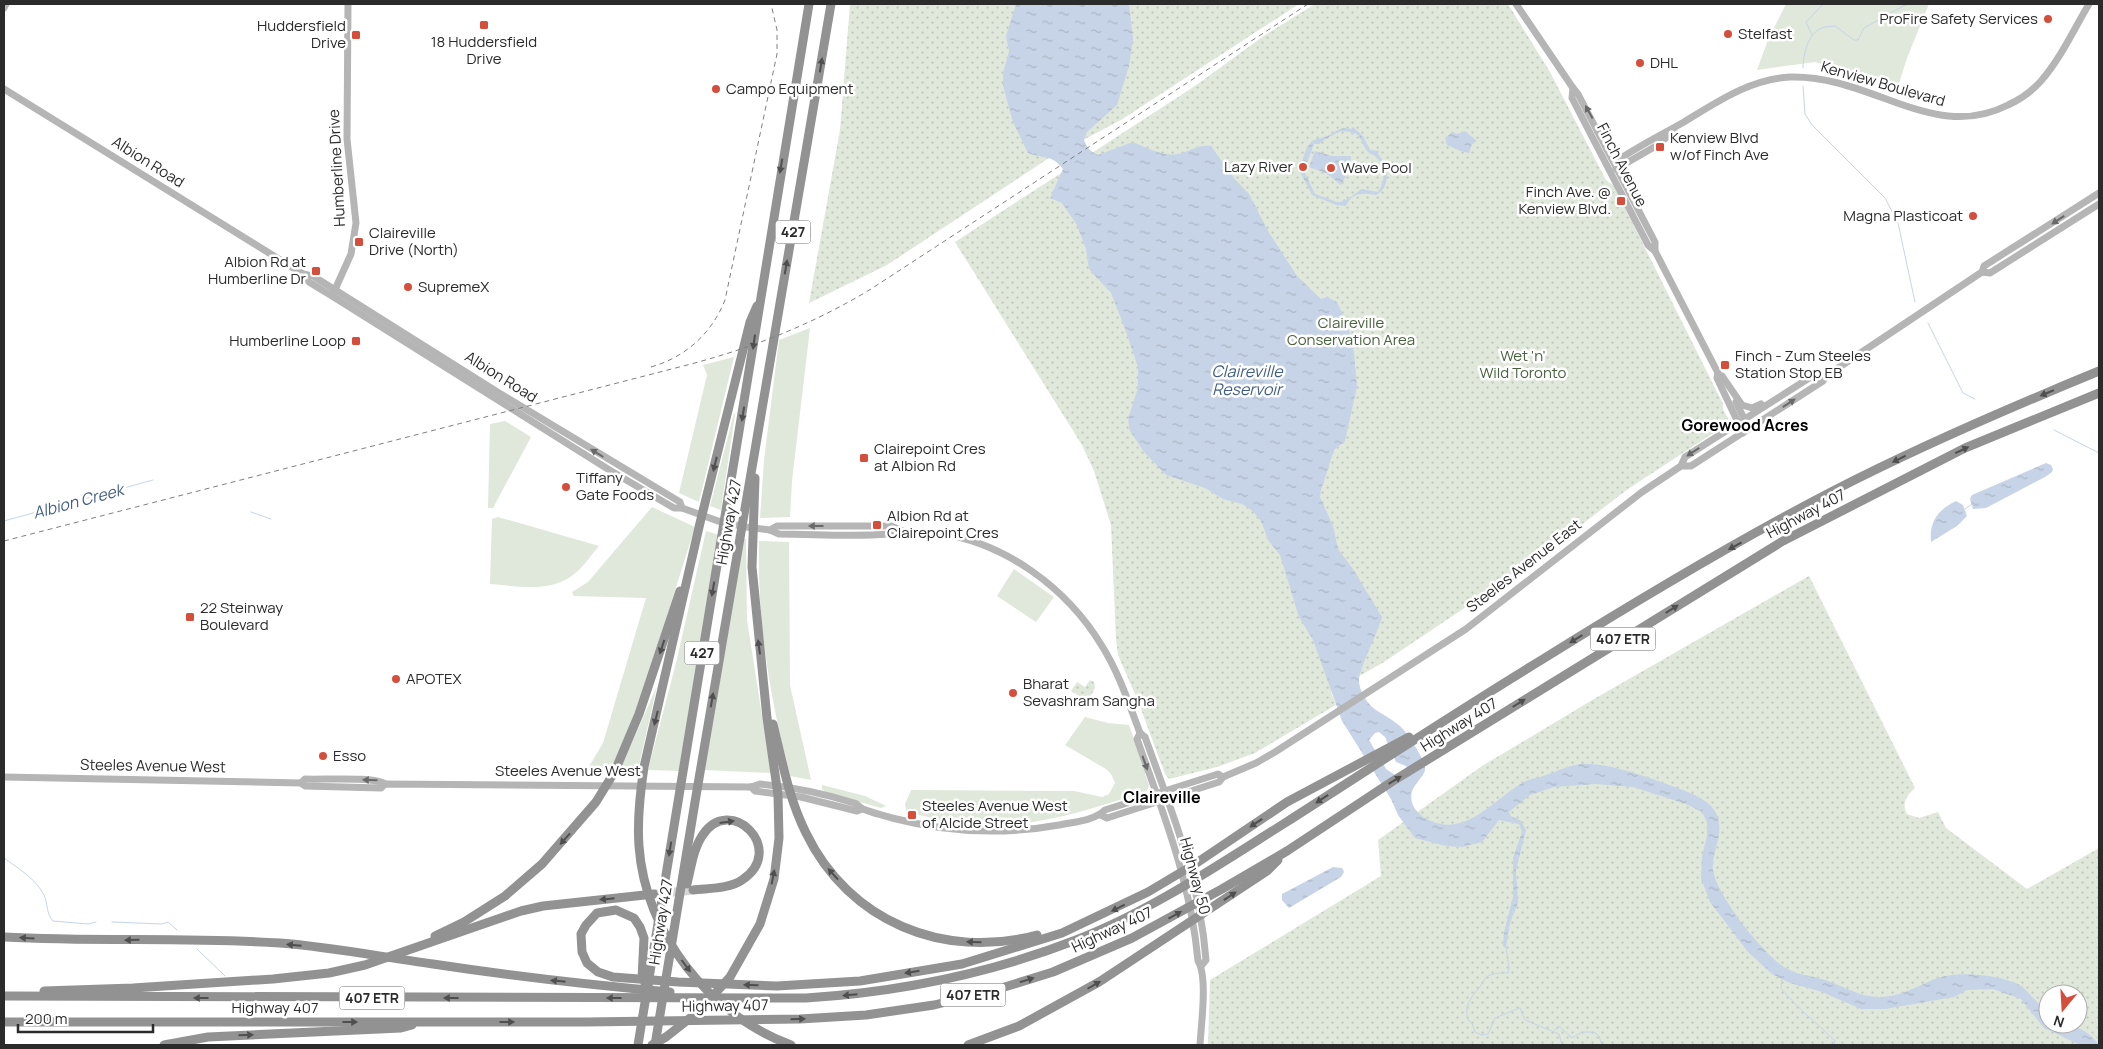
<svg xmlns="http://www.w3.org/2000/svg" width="2103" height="1049" viewBox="0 0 2103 1049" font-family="Manrope,sans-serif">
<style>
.grass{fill:#dfe8da}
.park{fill:url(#park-dots);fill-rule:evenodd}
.water{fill:url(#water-ripples);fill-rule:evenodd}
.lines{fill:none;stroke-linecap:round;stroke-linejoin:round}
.stream{stroke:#c7d4e7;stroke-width:1}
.highway-tunnel{stroke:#d5d5d5;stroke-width:9;stroke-dasharray:9 4.5;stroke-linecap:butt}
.secondary{stroke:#b5b5b5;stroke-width:7}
.highway{stroke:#929292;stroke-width:9}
.rail{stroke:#808080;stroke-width:1;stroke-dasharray:5 4;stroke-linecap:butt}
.oneway{fill:#4f4f4f}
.oneway2{fill:#696969}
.poi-dot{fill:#d54d3b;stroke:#fff;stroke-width:2}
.labels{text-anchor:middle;stroke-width:5;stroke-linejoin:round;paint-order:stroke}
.shield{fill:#fff;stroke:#6b6b6b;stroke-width:1}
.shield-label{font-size:14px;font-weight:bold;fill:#2b2b2b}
.poi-label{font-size:15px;fill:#2b2b2b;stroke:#fff;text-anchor:start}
.street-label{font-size:15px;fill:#2b2b2b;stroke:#fff}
.park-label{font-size:15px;fill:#48623d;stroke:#fff}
.water-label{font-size:16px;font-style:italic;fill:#415e85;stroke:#fff}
.neighbourhood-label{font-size:16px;font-weight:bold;fill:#000;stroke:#fff}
</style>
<defs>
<pattern id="park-dots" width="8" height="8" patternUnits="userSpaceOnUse" patternTransform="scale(1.25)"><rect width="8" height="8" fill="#dfe8da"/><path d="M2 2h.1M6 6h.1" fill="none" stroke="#c0c7bb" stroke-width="1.8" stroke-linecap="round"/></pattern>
<pattern id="water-ripples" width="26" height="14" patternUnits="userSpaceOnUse" patternTransform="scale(1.25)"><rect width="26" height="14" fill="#c7d4e7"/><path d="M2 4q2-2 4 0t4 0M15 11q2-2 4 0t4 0" fill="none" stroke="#abb6c6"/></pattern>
</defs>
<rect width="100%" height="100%" fill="#fff"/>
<g class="grass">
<path d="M1786,4H1929L1907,58L1896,93L1849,72L1815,62L1757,70L1768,40Z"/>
<path d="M810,328L792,481L790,517L760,518L764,460L779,340Z"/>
<path d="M734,357L699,502L679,493L707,375L703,365Z"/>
<path d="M734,413L735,414L721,510L710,506Z"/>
<path d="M505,421L531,437L493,508H488L490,424Z"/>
<path d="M652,507L695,527L636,714L611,769L587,770L603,743L646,598L574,596L572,592L588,582Z"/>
<path d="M498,517L599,546C591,555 583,568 573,575C550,593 517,586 490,584L492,519Z"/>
<path d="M706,531L719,535L679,771L648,770L676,663Z"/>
<path d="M743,538L746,539L747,620L771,773L704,770Z"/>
<path d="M759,541L789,542L790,685L811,780L790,776C770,698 757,621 759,541Z"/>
<path d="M1014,569L1054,597L1036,622L997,596Z"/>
<path d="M657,686L638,770H620Z"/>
<path d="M1085,717L1108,723L1129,725L1146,773L1145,774L1149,785L1147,791C1077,814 1005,838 932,818C923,815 913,815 906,811L905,804L911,790L1074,791L1102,797L1109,794L1115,783L1111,774L1106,769L1065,745Z"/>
<path d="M822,785L865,796L886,806L881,808L825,792L822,789Z"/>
</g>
<g class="park">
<path d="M850,4H1299L1121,120L1049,158L887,265L809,303L840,130Z"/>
<path d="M1315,4H1508L1550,72L1606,180L1614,186L1723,404V409L1728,419L1724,426L1628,489L1576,529L1463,609L1384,662L1331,692L1336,705L1255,753L1217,767L1169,779L1165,774L1138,701L1118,655L1116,639L1111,525L1094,471L1082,445L955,242L1195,86L1265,35Z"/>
<path d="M1809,576L1915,788C1907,795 1901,804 1907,814L1919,818L1938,812L1946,828L2027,889L2099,848V1045H1208L1210,980L1381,876L1378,840L1482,766L1594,699ZM2048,994H2078V1024H2048Z"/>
<path d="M1090,680L1094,682L1095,688L1088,701L1071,691L1077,682L1085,687Z"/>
</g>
<g class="water">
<path d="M1016,4H1129L1133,39L1129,66L1117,105L1087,132L1084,140C1087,148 1091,152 1098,155L1130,143H1135C1148,148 1164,157 1177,154C1190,152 1197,144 1211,146L1234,178L1249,194L1268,231L1297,276L1321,299L1327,297L1337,302L1345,319L1353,343L1357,387L1345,441L1334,450L1321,490L1320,497L1333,526L1338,549L1353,569L1382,617C1378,632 1359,669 1359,680C1359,691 1367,704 1376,710C1390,719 1402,724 1411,740C1415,746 1424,760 1425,767C1427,779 1402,787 1415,809C1419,814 1425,819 1431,821C1469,837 1496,796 1526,781C1532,778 1540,778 1546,775C1557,771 1568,766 1580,764C1605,761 1651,778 1675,787C1705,798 1727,808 1717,844C1715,853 1712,860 1713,870C1717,896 1760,949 1781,965C1793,974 1811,976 1825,980C1844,986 1859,997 1879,997C1896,998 1917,987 1932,980C1954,970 1996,974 2018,984C2028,989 2037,1005 2048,1012V1024C2070,1024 2085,1026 2099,1045H2080L2044,1028L2021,999L1993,989L1967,990L1954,997L1885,1009H1861L1822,992L1790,983L1772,974L1748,952L1710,902L1701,878L1702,856L1707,837V822L1702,812L1686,804L1633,787L1596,784L1554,787L1530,795L1509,812L1511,816L1521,821L1526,830L1516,870L1518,903L1510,923L1506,948L1503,946L1504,932L1513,897V858L1522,832L1519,824L1499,820L1482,842L1462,847L1446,846L1415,838L1398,815L1391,799L1342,721L1313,640L1299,617L1280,555L1268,540L1262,523L1253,511L1242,504L1223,499L1205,488L1166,475L1144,452L1130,431L1128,419L1138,388V367L1124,326L1111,293L1089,269L1086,249L1077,225L1062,203L1050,198L1063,169C1052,154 1043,159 1028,153L1013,122L1003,86V73L1009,51L1006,36ZM1379,732L1385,737L1396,762L1406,766L1410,772L1398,777L1386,769L1369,740L1375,733Z"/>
<path d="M1353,127L1363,136L1370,150L1379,151L1378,154C1389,165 1391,188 1376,195C1363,193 1352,192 1346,206L1336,205L1312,195L1300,172C1302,162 1305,145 1314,140C1319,138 1325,138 1329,135C1338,131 1341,126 1351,129ZM1342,131L1350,132L1352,135L1355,133C1363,138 1362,146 1368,152C1371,155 1376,155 1378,159C1386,168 1385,182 1378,192L1362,189L1346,200L1344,199L1342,202H1337L1315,194L1304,171L1314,144H1319C1323,140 1336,133 1342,131Z"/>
<path d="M1465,131L1477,141L1472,144L1469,153L1460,151L1447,145L1445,138L1452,132L1457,134Z"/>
<path d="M1315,151L1332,156H1351L1349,170L1341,185L1326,173L1309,167Z"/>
<path d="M2046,463L2051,465L2053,469L2052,472L2045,477L1986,508L1973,509L1970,499L1972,495Z"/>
<path d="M1956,501L1963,505L1967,516L1957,526L1931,542C1929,521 1938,510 1956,501Z"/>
<path d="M1333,867L1342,868L1344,872L1341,877L1289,908L1282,900V894Z"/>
</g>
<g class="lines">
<g class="stream">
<path d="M1812,35L1806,22L1823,4"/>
<path d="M1803,68C1803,55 1808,33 1822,28C1826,26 1831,27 1835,26L1854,40H1858L1864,28L1907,4"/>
<path d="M1803,86L1805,114L1812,125L1885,198L1898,223L1915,302"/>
<path d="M1928,323L1963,393L1975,399"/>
<path d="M2054,430L2099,453"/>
<path d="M1965,509L1972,504"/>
<path d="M251,512L271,519"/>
<path d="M4,521L153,480"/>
<path d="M4,858C19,869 35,878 44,895C48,903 46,914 53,921L88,924L96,922"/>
<path d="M112,922L162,924L168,922L177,930"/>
<path d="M1506,947L1509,969L1508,973C1501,973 1494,973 1488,976C1483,979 1482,984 1479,988C1470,998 1464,1007 1468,1020L1472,1023L1475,1032L1482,1035L1488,1034L1495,1018L1520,1008L1525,1020L1559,1034L1562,1045"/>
<path d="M197,949L225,976"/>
<path d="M1782,979L1781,988C1797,1008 1817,1023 1835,1041L1834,1045"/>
<path d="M1555,1030L1559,1026L1572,1038L1582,1032H1594L1599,1036L1602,1045"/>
</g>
<path class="highway-tunnel" d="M655,894L693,890"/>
<g class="secondary">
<path d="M1516,4L1573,88L1578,94L1655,242V251"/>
<path d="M4,8L6,4"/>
<path d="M1573,88L1572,98L1648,245L1655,251L1718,373L1717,378L1743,433"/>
<path d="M4,89L303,274L309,282L332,296L611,471L674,508H682L718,521L746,527L770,530L779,534C815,534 853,537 889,534C905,533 922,531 938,533C1006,543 1067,588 1102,646C1119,673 1129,704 1140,733L1145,737C1172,812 1200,880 1206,960L1201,966"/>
<path d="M1615,162C1637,147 1661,135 1684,122C1717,102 1750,79 1790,77C1825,76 1856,88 1889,100C1929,115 1967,126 2008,105C2021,99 2032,91 2041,81C2061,58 2074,29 2089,4"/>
<path d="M1616,169L1656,146L1674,131"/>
<path d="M1982,272L1990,273L2099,204"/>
<path d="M303,274L313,276L499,393L680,502L682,508"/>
<path d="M333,294L351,254L356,223L347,139L348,4"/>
<path d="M1722,376L1742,405L1752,408L1761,404"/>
<path d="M1736,402L1749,429"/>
<path d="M1681,466H1691L1823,381L1826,376L1982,272L1984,266L2099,193"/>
<path d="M770,530L777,526H891L903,531"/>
<path d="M1140,733L1137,739C1163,813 1191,882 1198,961C1208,977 1201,1025 1200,1045"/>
<path d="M4,777L301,783L305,786L381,788L385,784L751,787L760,784C792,787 823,793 854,803C858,804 859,807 863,809C872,813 883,815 892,818C946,832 1004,835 1059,825C1073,822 1094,821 1105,810L1218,774L1223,777"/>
<path d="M301,783L305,779C321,780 376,776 385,784"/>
<path d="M751,787L755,791L801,797L857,811L862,809"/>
<path d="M1101,815L1107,818L1219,782L1223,777L1256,763L1275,752L1466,629L1642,492L1681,466L1685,457L1817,373L1826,376"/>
</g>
<g class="highway">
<path d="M757,306L750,322L700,523L644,767C640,793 637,819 639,846C645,933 709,1015 791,1045"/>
<path d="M773,724C782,761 789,799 806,833C849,922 944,960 1037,935"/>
<path d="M687,884C691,868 693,850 702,836C730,792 788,850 742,880C729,889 709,888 693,890"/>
<path d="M435,936L464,922L505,896L542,864L596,802L615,771L639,714L680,591"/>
<path d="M4,937C96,942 188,937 280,943C332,947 382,957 433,964C512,976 591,985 670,992"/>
<path d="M648,986L642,979L644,938L640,927L634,918L616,910L597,913L586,925L581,934L582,952L587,963L598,972L613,977L678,982L777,986L860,981L962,964L1062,933L1148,892L1195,864L1287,802L1409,737"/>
<path d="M44,991L133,988L273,979L329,973L365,965L521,911L543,906L654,894"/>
<path d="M4,996L806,998C898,992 989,974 1076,940C1149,912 1218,865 1285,823C1371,768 1456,712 1543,659C1638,600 1734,542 1833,491C1920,446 2009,408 2099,371"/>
<path d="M4,1022H586L800,1019L866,1015L934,1005L995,990L1053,972L1132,938L1222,889L1287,851L1393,781L1783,541L1965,448L2099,393"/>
<path d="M164,1045L208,1037L401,1028L412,1025"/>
<path d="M638,1045C696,698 752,351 809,4"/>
<path d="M652,1045L666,1037L699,1011L730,977L760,924L774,879L779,838L778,795L767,718L752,567L755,478"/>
<path d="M655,1045L695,802L831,4"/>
<path d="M968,1045L1019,1026L1099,982L1267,871L1278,860"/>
</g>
<g class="rail">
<path d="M651,367C686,357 712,333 725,300L777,54V30L771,4"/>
<path d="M4,541L691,364C755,347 815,323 871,289L1308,4"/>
</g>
</g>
<defs><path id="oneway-solid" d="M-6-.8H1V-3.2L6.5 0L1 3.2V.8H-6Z" transform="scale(1.25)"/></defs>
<g class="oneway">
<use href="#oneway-solid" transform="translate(821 65) rotate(-81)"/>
<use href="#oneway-solid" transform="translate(781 166) rotate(100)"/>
<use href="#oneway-solid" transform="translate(786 267) rotate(-80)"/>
<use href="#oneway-solid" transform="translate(754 342) rotate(98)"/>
<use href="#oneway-solid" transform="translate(2047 393) rotate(157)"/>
<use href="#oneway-solid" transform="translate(743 414) rotate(99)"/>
<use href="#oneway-solid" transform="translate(1962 450) rotate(-25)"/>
<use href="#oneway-solid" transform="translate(1899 459) rotate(154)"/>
<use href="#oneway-solid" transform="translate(715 464) rotate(104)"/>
<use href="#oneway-solid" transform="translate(1735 546) rotate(151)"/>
<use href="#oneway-solid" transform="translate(713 589) rotate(100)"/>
<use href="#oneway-solid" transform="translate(1672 609) rotate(-32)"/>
<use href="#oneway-solid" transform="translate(1576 639) rotate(149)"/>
<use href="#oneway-solid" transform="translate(662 647) rotate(108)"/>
<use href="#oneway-solid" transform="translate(759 647) rotate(-98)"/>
<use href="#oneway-solid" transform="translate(712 700) rotate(-80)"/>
<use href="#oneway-solid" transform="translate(1519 703) rotate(-32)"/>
<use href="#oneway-solid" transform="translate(656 718) rotate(104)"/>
<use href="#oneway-solid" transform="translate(1395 780) rotate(-31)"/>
<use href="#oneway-solid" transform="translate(1322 799) rotate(147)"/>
<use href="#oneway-solid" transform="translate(727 822) rotate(-8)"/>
<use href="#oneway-solid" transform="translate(1256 823) rotate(146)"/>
<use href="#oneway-solid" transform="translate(565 839) rotate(132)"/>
<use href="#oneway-solid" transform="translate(670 849) rotate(99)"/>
<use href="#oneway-solid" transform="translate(833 874) rotate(-132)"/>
<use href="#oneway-solid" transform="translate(773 877) rotate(-79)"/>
<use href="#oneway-solid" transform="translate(1230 896) rotate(-33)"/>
<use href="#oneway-solid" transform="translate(607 899) rotate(174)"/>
<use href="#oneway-solid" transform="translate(1118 908) rotate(154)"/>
<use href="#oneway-solid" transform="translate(1175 915) rotate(-29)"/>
<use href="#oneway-solid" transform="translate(27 938) rotate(-177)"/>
<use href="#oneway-solid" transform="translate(132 940) rotate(179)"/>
<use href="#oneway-solid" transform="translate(974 942) rotate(-178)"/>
<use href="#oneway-solid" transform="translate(294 945) rotate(-175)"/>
<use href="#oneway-solid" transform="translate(686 966) rotate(53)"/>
<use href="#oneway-solid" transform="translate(912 972) rotate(171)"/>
<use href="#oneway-solid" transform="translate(1027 980) rotate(-18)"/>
<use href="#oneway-solid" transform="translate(558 981) rotate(-174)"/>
<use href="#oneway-solid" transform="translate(751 985) rotate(-178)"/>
<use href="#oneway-solid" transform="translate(1094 985) rotate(-30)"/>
<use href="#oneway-solid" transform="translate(850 995) rotate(175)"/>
<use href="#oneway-solid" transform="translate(201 998) rotate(-180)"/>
<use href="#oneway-solid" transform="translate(451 998) rotate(-180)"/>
<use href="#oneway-solid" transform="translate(614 998) rotate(180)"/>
<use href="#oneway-solid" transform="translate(798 1019) rotate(-2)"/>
<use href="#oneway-solid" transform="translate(350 1022)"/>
<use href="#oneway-solid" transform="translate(507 1022)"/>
<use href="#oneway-solid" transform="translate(246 1035) rotate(-2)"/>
</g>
<g class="oneway2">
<use href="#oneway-solid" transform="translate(1589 112) rotate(-119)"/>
<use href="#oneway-solid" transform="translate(2058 220) rotate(147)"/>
<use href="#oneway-solid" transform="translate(1789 403) rotate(-33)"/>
<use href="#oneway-solid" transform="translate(1693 452) rotate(147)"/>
<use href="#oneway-solid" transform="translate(597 453) rotate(-148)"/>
<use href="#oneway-solid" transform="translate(816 526) rotate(-180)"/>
<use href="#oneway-solid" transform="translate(1145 763) rotate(70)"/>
<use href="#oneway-solid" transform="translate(370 780) rotate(-178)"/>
</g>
<g class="poi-dot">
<circle cx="2048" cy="19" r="5"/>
<rect x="479" y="20" width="10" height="10" rx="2.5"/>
<circle cx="1728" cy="34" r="5"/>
<rect x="351" y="30" width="10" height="10" rx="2.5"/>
<circle cx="1640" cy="63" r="5"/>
<circle cx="716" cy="89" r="5"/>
<rect x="1655" y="142" width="10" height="10" rx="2.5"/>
<circle cx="1303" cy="167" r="5"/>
<circle cx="1331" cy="168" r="5"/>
<rect x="1616" y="196" width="10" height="10" rx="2.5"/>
<circle cx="1973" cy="216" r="5"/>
<rect x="354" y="237" width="10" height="10" rx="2.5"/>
<rect x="311" y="266" width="10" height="10" rx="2.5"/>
<circle cx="408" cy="287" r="5"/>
<rect x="351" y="336" width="10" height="10" rx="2.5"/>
<rect x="1720" y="360" width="10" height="10" rx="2.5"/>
<rect x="859" y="453" width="10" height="10" rx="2.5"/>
<circle cx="566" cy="487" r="5"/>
<rect x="872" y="520" width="10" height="10" rx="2.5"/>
<rect x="185" y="612" width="10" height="10" rx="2.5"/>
<circle cx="396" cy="679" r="5"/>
<circle cx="1013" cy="693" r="5"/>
<circle cx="323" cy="756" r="5"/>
<rect x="907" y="810" width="10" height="10" rx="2.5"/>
</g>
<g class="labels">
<g class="shield">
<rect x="775.5" y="220.5" width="35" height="23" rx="4"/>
<rect x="1590.5" y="627.5" width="65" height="23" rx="4"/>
<rect x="684.5" y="641.5" width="35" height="23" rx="4"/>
<rect x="940.5" y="983.5" width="65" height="23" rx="4"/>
<rect x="339.5" y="986.5" width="65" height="23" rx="4"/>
</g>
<g class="shield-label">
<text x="793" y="237">427</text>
<text x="1623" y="644">407 ETR</text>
<text x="702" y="658">427</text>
<text x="973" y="1000">407 ETR</text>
<text x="372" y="1003">407 ETR</text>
</g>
<g class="poi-label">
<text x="2038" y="24" text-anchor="end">ProFire Safety Services</text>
<text x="346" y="31" text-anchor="end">Huddersfield<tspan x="346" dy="17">Drive</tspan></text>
<text x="1738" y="39">Stelfast</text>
<text x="484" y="47" text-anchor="middle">18 Huddersfield<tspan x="484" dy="17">Drive</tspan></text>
<text x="1650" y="68">DHL</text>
<text x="726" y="94">Campo Equipment</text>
<text x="1670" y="143">Kenview Blvd<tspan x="1670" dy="17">w/of Finch Ave</tspan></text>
<text x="1293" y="172" text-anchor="end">Lazy River</text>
<text x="1341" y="173">Wave Pool</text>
<text x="1611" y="197" text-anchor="end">Finch Ave. @<tspan x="1611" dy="17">Kenview Blvd.</tspan></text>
<text x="1963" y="221" text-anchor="end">Magna Plasticoat</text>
<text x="369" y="238">Claireville<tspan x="369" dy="17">Drive (North)</tspan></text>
<text x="306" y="267" text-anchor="end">Albion Rd at<tspan x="306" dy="17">Humberline Dr</tspan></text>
<text x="418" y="292">SupremeX</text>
<text x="346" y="346" text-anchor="end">Humberline Loop</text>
<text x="1735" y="361">Finch - Zum Steeles<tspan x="1735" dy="17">Station Stop EB</tspan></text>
<text x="874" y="454">Clairepoint Cres<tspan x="874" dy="17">at Albion Rd</tspan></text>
<text x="576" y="483">Tiffany<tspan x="576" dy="17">Gate Foods</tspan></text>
<text x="887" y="521">Albion Rd at<tspan x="887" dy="17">Clairepoint Cres</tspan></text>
<text x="200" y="613">22 Steinway<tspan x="200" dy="17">Boulevard</tspan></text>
<text x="406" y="684">APOTEX</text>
<text x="1023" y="689">Bharat<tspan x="1023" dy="17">Sevashram Sangha</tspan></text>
<text x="333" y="761">Esso</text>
<text x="922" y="811">Steeles Avenue West<tspan x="922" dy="17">of Alcide Street</tspan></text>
</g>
<g class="street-label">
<text transform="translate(1883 84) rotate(16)" y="5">Kenview Boulevard</text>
<text transform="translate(148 162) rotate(32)" y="5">Albion Road</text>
<text transform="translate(1622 165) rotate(63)" y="5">Finch Avenue</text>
<text transform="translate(337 168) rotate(-93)" y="5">Humberline Drive</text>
<text transform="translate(501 377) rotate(32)" y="5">Albion Road</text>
<text transform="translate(1806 514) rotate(-28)" y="5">Highway 407</text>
<text transform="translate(729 522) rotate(-80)" y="5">Highway 427</text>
<text transform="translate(1524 566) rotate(-38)" y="5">Steeles Avenue East</text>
<text transform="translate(1459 725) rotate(-32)" y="5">Highway 407</text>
<text transform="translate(153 766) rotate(1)" y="5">Steeles Avenue West</text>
<text x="568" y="776">Steeles Avenue West</text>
<text transform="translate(1195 876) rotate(75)" y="5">Highway 50</text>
<text transform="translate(661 922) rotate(-81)" y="5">Highway 427</text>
<text transform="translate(1112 930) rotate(-25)" y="5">Highway 407</text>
<text transform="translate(725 1006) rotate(-1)" y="5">Highway 407</text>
<text x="275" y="1013">Highway 407</text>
</g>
<g class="park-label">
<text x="1351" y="328">Claireville<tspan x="1351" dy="17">Conservation Area</tspan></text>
<text x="1523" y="361">Wet 'n'<tspan x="1523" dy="17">Wild Toronto</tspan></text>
</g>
<g class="water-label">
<text x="1247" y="377">Claireville<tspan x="1247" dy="18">Reservoir</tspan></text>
<text transform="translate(78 501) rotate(-15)" y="6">Albion Creek</text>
</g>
<g class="neighbourhood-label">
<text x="1745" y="431">Gorewood Acres</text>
<text x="1162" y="803">Claireville</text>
</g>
</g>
<rect width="2103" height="1049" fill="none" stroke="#2b2b2b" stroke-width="10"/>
<g transform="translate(2063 1009) rotate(198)"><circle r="24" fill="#ffffff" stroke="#aaaaaa"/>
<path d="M0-4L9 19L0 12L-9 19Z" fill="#d54d3b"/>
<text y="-8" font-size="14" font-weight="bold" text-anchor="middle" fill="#2b2b2b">N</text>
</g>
<path d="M18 1024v8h135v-8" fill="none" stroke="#2b2b2b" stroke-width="2.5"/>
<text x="25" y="1024" font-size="15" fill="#2b2b2b" stroke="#ffffff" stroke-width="4" paint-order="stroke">200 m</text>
</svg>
